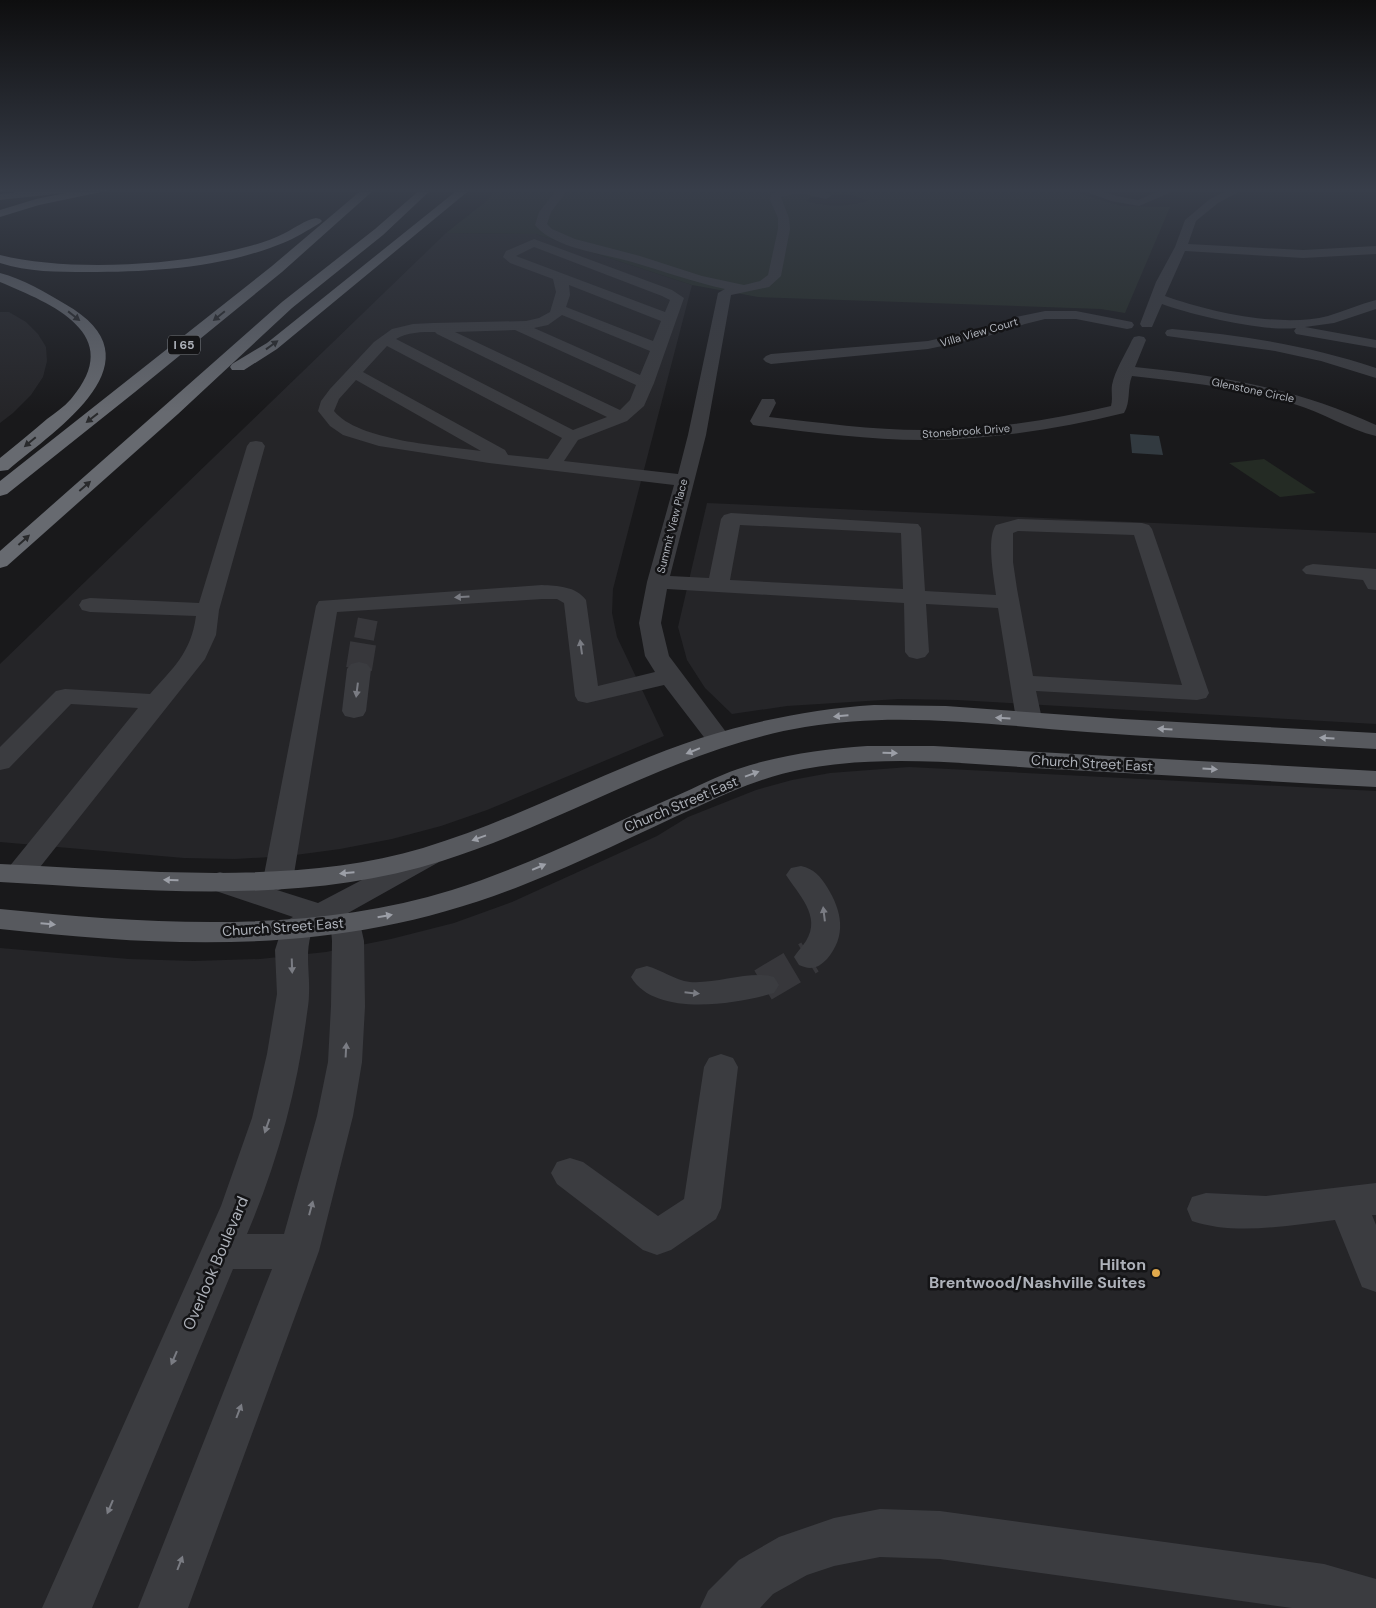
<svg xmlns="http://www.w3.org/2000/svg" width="1376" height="1608" viewBox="0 0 1376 1608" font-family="'DM Sans',sans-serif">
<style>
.built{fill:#252528}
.green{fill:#242b24;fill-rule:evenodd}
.water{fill:#323a40}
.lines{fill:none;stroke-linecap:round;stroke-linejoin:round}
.minor-tunnel-far2{stroke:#37373b;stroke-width:20;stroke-dasharray:20 10;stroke-linecap:butt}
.minor-tunnel-far1{stroke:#37373b;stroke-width:26;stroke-dasharray:26 13;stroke-linecap:butt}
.minor-tunnel{stroke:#37373b;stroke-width:34;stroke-dasharray:34 17;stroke-linecap:butt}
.minor{fill:#3b3c40;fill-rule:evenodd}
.major{fill:#57595e;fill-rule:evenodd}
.highway{fill:#676a70;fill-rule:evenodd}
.oneway{fill:#292a2c}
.oneway2{fill:#7a7c83}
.oneway3{fill:#9c9fa7}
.poi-dot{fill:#e1a94c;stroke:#141416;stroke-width:2}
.labels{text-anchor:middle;stroke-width:5;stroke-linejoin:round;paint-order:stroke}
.far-street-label{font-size:11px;fill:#adb1b9;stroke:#141416}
.shield{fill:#141416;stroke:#7f8288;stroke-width:1}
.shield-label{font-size:12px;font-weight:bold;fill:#adb1b9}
.street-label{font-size:14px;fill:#adb1b9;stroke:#141416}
.near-street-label{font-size:16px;fill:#adb1b9;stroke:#141416}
.near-poi-label{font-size:16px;font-weight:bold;fill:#adb1b9;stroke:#141416;text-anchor:end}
</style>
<rect width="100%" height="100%" fill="#19191b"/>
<g class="built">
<path d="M446,233L536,234L692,285L613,589L612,613L617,637L664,736L487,810L441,826L392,839L340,849L288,856L235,859L184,858L0,842V664Z"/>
<path d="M0,312H9L26,322L38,334L46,347L47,361L43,377L31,395L13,413L0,423Z"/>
<path d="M707,503L1376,533V724L957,700L899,699L787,706L732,714L705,688L687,660L678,627Z"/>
<path d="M909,767L1376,791V1608H0V948L129,959L194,961L260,959L326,952L391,939L454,923L512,902L657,836L688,817L756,790L792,780L830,773Z"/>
</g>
<g class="green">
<path d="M499,188H1061L1121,206L1170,207L1125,313L1101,309L758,297L692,285L536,234L446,233L484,203ZM842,194L855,196L868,201C846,207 827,207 806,201L811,197Z"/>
<path d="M1264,459L1316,493L1280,497L1229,463Z"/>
</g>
<path class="water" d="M1130,434L1159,436L1163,455L1132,453Z"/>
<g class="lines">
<path class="minor-tunnel-far2" d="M364,639L368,618"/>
<path class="minor-tunnel-far1" d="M359,669L364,638"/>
<path class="minor-tunnel" d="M763,985L810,957"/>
<g class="minor">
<path d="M558,188H569L551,212L547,224L552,229L575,239L640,256L702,276L744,285L760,281L768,275L778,229V218L770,200L771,194C790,185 810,187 830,194L831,196L826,199L800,193L781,197L789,218L790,229L781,276L769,287L731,295L706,435L670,576L709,578L721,519L724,515L731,513L918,524L921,528L925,591L996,595C994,578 986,539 996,525L1018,519L1142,523L1149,525L1152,529L1209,693L1206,698L1197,700L1036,691L1042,719L1038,724L1029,727L1020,724L1016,719L998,608L926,604L929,652L925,657L917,659L909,657L905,652L904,603L667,589L661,623L669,656L732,740L728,745L719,748L710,745L664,685L587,703L578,701L575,696L564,603L557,599H542L337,612L293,880L288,887L278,890L268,887L263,880L316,606L319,601L542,585C557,586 576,586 586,600L598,686L655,672L645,656L639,623L647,582L674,485L489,463L379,446L343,435L330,426L318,411L321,401L330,389L374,342L392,329L413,324L433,323L526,321L539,318L550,312L556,292L553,279L510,263L503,257L506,251L534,239L672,290L684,298L654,383L644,406L627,421L578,440L564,461L678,474L688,435L718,293L725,289C693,282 663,271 632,262C604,254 553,248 535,225L539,212ZM534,247L662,296L670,300L665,312L516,256ZM569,285L661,321L653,341L566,307L570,295ZM562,315L650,351L640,375L534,328L548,325ZM515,330L636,385L630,400L620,410L455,332ZM435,332L437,334L607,417L573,430L396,339C407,332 422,332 435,332ZM387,346L562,438L548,459L508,455L505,450L363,372ZM356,380L481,451C443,446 358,441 334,411L339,399ZM740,525L901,533L903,589L730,580ZM1018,531L1134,535L1182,685L1033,676L1017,589L1013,562V533Z"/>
<path d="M1075,188H1091L1117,196L1138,200L1166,188H1181L1139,206L1111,201Z"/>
<path d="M1232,188H1246L1218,203L1196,221L1188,244L1303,250L1376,246V254L1303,258L1185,251L1165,296C1210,312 1281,328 1328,316C1344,311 1360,304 1376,300V309L1334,323L1305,327L1376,340V348L1296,334L1294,331L1296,328C1264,332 1192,315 1162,304L1152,327H1142L1140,324L1156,282L1175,247L1185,220L1210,199Z"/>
<path d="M1045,311H1076L1127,321L1132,322L1134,325L1132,328L1127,329L1076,319H1045L1025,324L985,337L928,349L771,364L766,362L763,359L766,356L771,354L928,341L976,330L1016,317Z"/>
<path d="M1172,329C1242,335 1310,346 1376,368V378L1321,361L1275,351L1167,336L1165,333L1167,330Z"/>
<path d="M1139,336L1144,337L1146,340L1135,367C1223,376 1295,388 1376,425V436C1349,430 1322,412 1294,404C1241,388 1187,382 1132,376C1127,388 1131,402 1124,413C1062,428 997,439 933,440C875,441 817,433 759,426L753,425L750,421L762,399H774L776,403L769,417C824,423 878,431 933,430C992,429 1053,420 1111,406C1113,399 1111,392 1112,385C1115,370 1125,355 1132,340L1134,337Z"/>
<path d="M256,441L262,442L265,446L219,610L216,635L205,659L29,881L19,883L9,881L4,874L9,867L138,708L71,704L9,768L0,770V747L56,691L65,689L150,694C173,668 191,653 196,616L90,612L82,610L79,605L82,600L90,598L199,603L247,446L250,442Z"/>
<path d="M1313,564L1376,569V590L1368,589L1363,580L1306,574L1302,570L1306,566Z"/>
<path d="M359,662L367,664L371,669L366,711L363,716L354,718L345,716L342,711L347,669L351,664Z"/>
<path d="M429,847L439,850L443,856L439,862L348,913L356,916L360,923L364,941L365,1006L362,1062L353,1116L319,1251L188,1608H138L272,1269H233L92,1608H42L221,1206L252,1118L267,1054L277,994L275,950L282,928L286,921L293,917L210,889L205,882L210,875L220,872L318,903L419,850ZM323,927L331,929L332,941L331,1006L328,1062L317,1116L284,1234H247C276,1166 296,1095 306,1021C307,1012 309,1003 309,994C310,972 305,956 311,934Z"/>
<path d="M801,866C814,869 820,876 827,887C842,911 847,936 827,959C822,964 817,968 810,968C807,968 802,966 799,965L794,957C798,951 802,947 806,941C822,916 798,894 786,875L791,868Z"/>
<path d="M647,966C662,970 674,980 690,982C717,984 751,970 774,977L779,985L774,993C737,1004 655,1018 631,977L636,969Z"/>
<path d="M721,1054L733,1058L738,1067L721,1208L716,1219L671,1250L657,1255L643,1250L557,1184L551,1173L557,1162L570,1158L583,1162L658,1216L684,1199L704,1067L709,1058Z"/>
<path d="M1376,1183V1215H1372L1376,1225V1292L1362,1287L1335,1220C1290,1225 1236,1236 1192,1221L1187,1209L1192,1197L1206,1193L1266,1196Z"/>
<path d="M880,1509L940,1511L1324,1564L1376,1579V1608H1292L940,1559L880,1557L834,1566L807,1575L773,1594L760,1608H700L708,1591L739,1560L779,1537L834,1518Z"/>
</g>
<g class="major">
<path d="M52,188H88L83,191L0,200V194Z"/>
<path d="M874,705L946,706L1123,719L1376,733V749C1280,743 1183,739 1087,732C994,725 898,711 805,727C678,748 564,823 442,861C299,906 147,890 0,882V864C136,870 292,887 423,848C519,819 607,769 701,738C758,720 814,709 874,705Z"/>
<path d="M867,746H934L1376,771V787C1268,781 1159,775 1051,769C969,764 885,754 804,769C765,776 732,791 697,807C639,833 582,862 523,885C348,955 184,949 0,929V909C150,924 306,935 452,890C529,866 602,828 676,796C697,787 717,776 738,769C780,755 823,749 867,746Z"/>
</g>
<g class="highway">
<path d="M0,188H11L0,192Z"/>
<path d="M89,188H111L106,191L39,205L0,217V210L36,199Z"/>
<path d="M364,188H376L282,272L135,392L7,494L0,496V481L272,266Z"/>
<path d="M422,188H433L383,235L292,308L178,414L7,566L0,568V551L282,302L375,229Z"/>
<path d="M460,188H472L277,349L244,370H232L230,367L232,364L267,343Z"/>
<path d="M316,218L320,219L322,221L320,223C308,230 296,238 283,243C222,268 152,272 87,272C58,272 28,272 0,263V255C69,272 177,266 246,247C259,244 273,239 285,233C295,228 305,220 316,218Z"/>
<path d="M0,273C23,279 45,292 65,304C164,360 58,428 8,470L0,471V458C16,445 32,432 47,419C55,413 64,407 71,399C127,334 52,304 0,282Z"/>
</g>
</g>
<defs><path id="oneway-solid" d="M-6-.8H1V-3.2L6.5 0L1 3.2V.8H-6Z" transform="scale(1.25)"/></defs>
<g class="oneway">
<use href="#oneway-solid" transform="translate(74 316) rotate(38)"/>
<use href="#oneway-solid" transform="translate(219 316) rotate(141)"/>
<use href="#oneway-solid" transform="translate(272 345) rotate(-36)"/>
<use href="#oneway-solid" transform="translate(92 418) rotate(142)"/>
<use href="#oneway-solid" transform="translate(30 442) rotate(140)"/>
<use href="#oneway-solid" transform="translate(85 486) rotate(-41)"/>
<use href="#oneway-solid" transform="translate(24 540) rotate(-42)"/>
</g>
<g class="oneway2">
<use href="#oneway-solid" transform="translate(462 597) rotate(176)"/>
<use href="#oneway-solid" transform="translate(581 647) rotate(-98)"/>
<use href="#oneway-solid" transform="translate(357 690) rotate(97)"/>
<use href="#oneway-solid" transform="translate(824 914) rotate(-97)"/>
<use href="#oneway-solid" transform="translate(292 966) rotate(88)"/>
<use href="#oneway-solid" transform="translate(692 993) rotate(6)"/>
<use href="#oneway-solid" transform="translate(346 1050) rotate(-87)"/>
<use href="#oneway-solid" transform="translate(267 1126) rotate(109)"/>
<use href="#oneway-solid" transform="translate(311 1208) rotate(-75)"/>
<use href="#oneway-solid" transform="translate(174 1358) rotate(113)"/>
<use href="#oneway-solid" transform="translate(239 1411) rotate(-69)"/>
<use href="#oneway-solid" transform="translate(110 1507) rotate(113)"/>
<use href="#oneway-solid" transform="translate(180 1563) rotate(-69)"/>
</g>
<g class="oneway3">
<use href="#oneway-solid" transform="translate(841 716) rotate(175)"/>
<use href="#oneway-solid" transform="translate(1003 718) rotate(-177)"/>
<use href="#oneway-solid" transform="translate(1165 729) rotate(-177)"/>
<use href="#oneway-solid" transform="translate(1327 738) rotate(-177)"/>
<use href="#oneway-solid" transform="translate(693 751) rotate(158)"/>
<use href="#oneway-solid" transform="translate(890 753) rotate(2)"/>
<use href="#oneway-solid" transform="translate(1210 769) rotate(3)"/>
<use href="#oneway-solid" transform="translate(752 774) rotate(-20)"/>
<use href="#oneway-solid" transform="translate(479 838) rotate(160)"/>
<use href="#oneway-solid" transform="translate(539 867) rotate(-23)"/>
<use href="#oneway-solid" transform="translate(347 873) rotate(175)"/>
<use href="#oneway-solid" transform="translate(171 880) rotate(-178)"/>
<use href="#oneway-solid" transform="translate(385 916) rotate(-10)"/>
<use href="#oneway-solid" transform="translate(48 924) rotate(5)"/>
</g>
<linearGradient id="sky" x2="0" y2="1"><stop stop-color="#0e0e0f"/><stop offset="0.46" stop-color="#383e4a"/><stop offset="1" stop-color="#383e4a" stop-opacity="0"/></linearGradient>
<rect width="1376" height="413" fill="url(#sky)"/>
<circle class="poi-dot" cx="1156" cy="1273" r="5"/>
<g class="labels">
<g class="far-street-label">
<text transform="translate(979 332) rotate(-16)" y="4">Villa View Court</text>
<text transform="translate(1253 390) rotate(12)" y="4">Glenstone Circle</text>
<text transform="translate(966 431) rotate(-4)" y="4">Stonebrook Drive</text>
<text transform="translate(672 526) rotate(-76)" y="4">Summit View Place</text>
</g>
<rect class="shield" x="168" y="335.5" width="32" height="19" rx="4"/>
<g class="shield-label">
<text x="184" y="349">I 65</text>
</g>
<g class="street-label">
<text transform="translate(1092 763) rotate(3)" y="5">Church Street East</text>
<text transform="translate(681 804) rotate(-23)" y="5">Church Street East</text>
<text transform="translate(283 927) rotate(-4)" y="5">Church Street East</text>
</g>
<g class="near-street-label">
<text transform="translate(215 1263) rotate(-67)" y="6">Overlook Boulevard</text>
</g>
<g class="near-poi-label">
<text x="1146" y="1270">Hilton<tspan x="1146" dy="18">Brentwood/Nashville Suites</tspan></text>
</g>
</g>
</svg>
